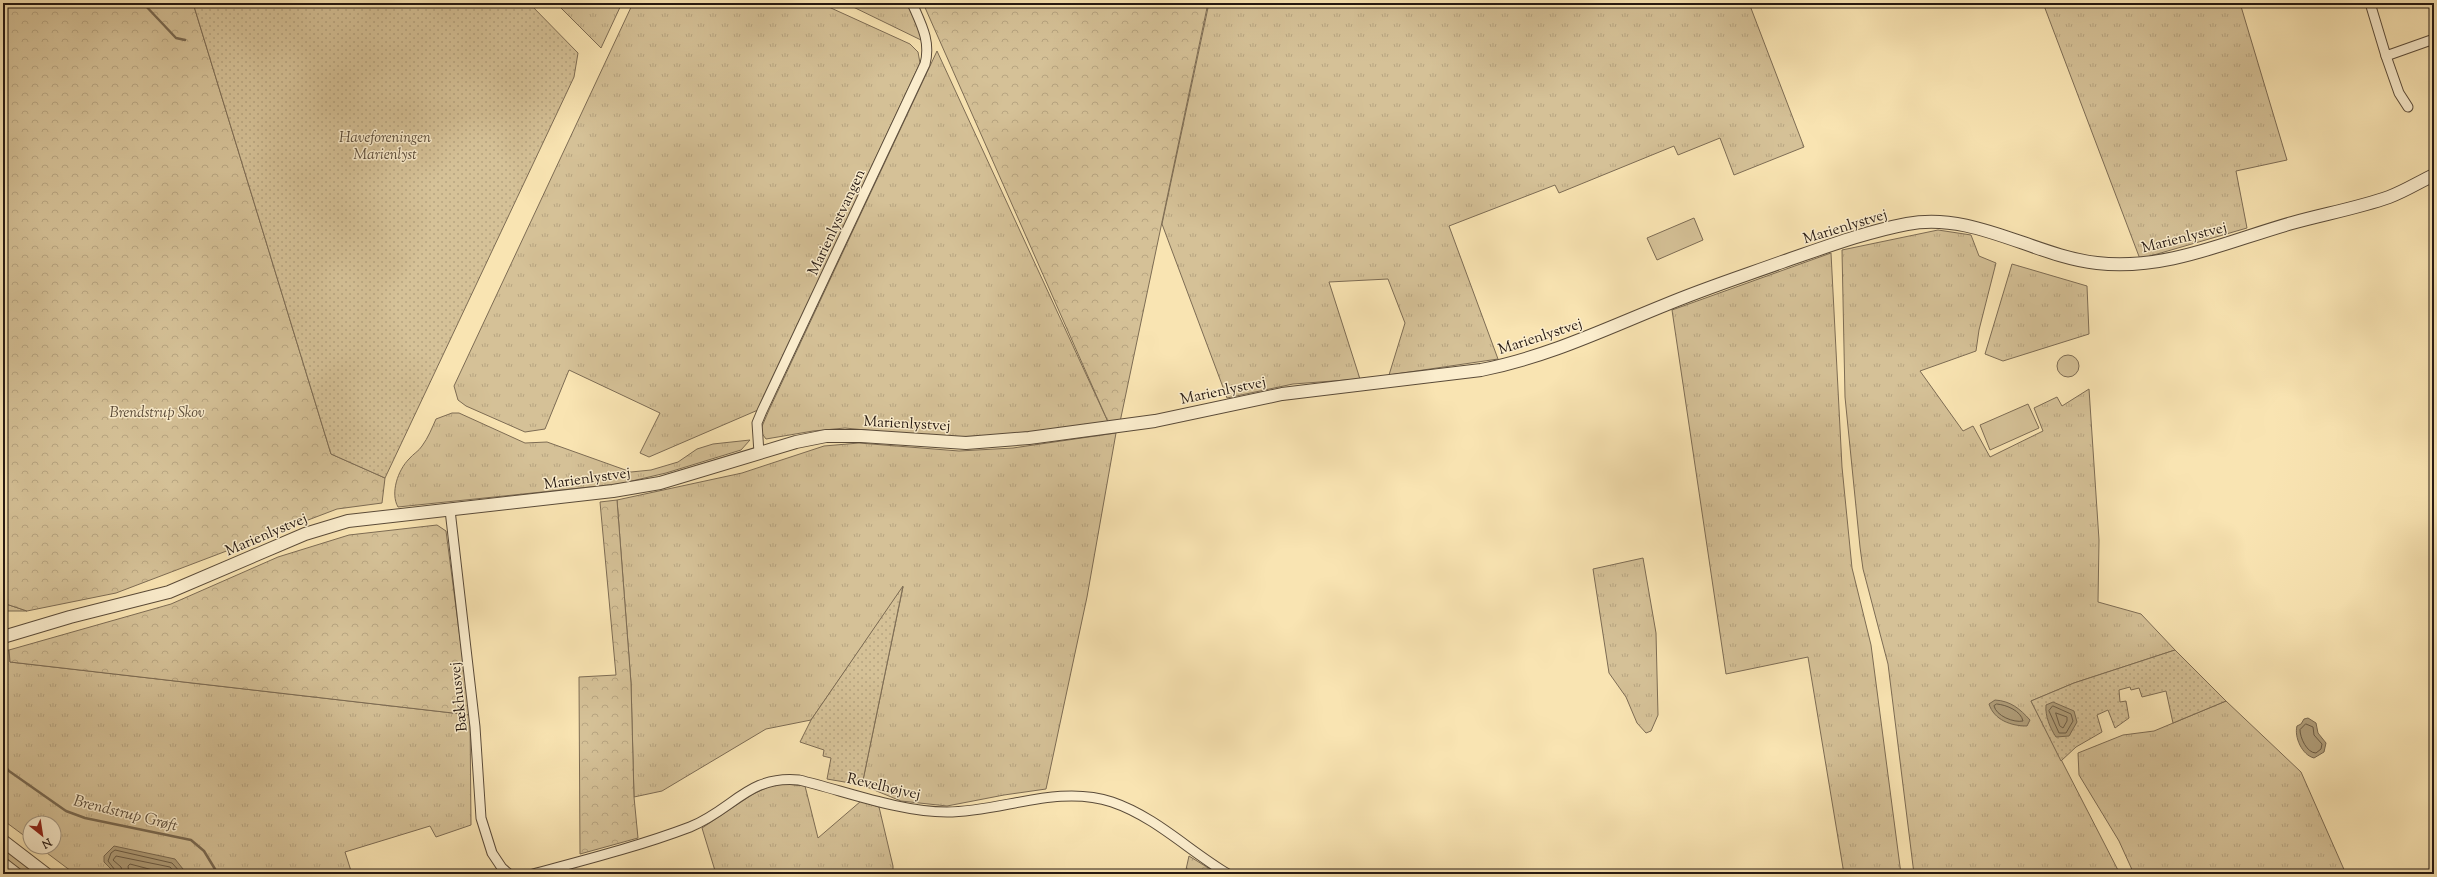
<svg xmlns="http://www.w3.org/2000/svg" width="2437" height="877" viewBox="0 0 2437 877" font-family="'Sorts Mill Goudy',serif">
<style>
.grass{fill:url(#grass-tufts);stroke:#7d6c54}
.forest{fill:url(#forest-crowns);stroke:#7d6c54}
.garden{fill:url(#garden-dots);stroke:#7d6c54}
.pitch{fill:#d5c197;stroke:#7d6c54}
.water{fill:#b19f7b;stroke:#796951}
.lines{fill:none;stroke-linecap:round;stroke-linejoin:round}
.shore{stroke:#6b5c46;stroke-width:1}
.stream{stroke:#796951;stroke-width:2.5}
.minor-casing{stroke:#5a4b39;stroke-width:11}
.tertiary-casing{stroke:#5a4b39;stroke-width:14}
.minor{stroke:#fbedcd;stroke-width:9}
.tertiary{stroke:#fbedcd;stroke-width:12}
.labels{text-anchor:middle;stroke-width:3;stroke-linejoin:round;paint-order:stroke}
.park-label{font-size:15px;font-style:italic;fill:#5a4b39;stroke:#fbedcd}
.street-label{font-size:15px;fill:#251811;stroke:#fbedcd}
.water-label{font-size:16px;font-style:italic;fill:#5d4e3b;stroke:#fbedcd}
</style>
<defs>
<pattern id="grass-tufts" width="24" height="20" patternUnits="userSpaceOnUse"><rect width="24" height="20" fill="#d5c197"/><path d="M3 7l-1-3M5 7V3M7 7l1-3M15 17l-1-3M17 17v-4M19 17l1-3" fill="none" stroke="#b7a581"/></pattern>
<pattern id="forest-crowns" width="20" height="18" patternUnits="userSpaceOnUse"><rect width="20" height="18" fill="#d5c197"/><path d="M2 6a3 3 0 1 1 6 0M12 15a3 3 0 1 1 6 0" fill="none" stroke="#b7a581"/></pattern>
<pattern id="garden-dots" width="8" height="8" patternUnits="userSpaceOnUse"><rect width="8" height="8" fill="#d5c197"/><path d="M2 2h.1M6 6h.1" fill="none" stroke="#b7a581" stroke-width="1.8" stroke-linecap="round"/></pattern>
</defs>
<rect width="100%" height="100%" fill="#f9e4b2"/>
<filter id="stains"><feTurbulence type="fractalNoise" baseFrequency=".005" numOctaves="4"/><feColorMatrix values="0 0 0 0 .2 0 0 0 0 .09 0 0 0 0 .02 0 0 0 .5 -.17"/></filter>
<radialGradient id="worn" r=".72"><stop offset=".6" stop-color="#630" stop-opacity="0"/><stop offset="1" stop-color="#630" stop-opacity=".3"/></radialGradient>
<g class="grass">
<path d="M556,3H622L601,48Z"/>
<path d="M633,3H820L910,44L918,52L920,63L758,410L649,457L640,453L660,413L569,370L545,429L525,432L466,406L458,400L454,386Z"/>
<path d="M845,3H907L920,32L921,40Z"/>
<path d="M1209,3H1749L1804,147L1734,175L1720,138L1678,155L1674,146L1559,193L1555,185L1449,226L1498,359L1389,375L1405,323L1388,279L1329,282L1360,379L1293,384L1227,398L1162,224Z"/>
<path d="M2043,3H2240L2287,160L2236,171L2247,228L2140,259Z"/>
<path d="M937,51L1109,424L986,436L937,437L845,428L813,431L766,439L760,431L769,410Z"/>
<path d="M1938,230L1971,235L1979,256L1996,263L1979,330L1976,351L1920,371L1963,431L1973,426L1990,457L2043,431L2034,408L2057,397L2062,406L2089,389L2099,540L2098,602L2141,614L2175,650L2074,683L2031,701L2120,874H1914L1888,664L1863,569L1860,547L1845,397L1842,250Z"/>
<path d="M1831,253L1842,467L1852,568L1871,645L1901,874H1844L1808,657L1726,674L1672,310Z"/>
<path d="M2012,264L2087,286L2089,334L2003,361L1985,354Z"/>
<path d="M452,413H459L525,443L547,442L631,472L651,470L678,462L697,449L713,444L750,440L741,450L666,473L619,484L398,507C390,493 398,470 409,459C413,454 419,451 422,446C428,438 432,428 436,419Z"/>
<path d="M1116,433L1087,597L1046,789L1004,795L947,806L901,801L862,785L903,587L811,720L766,729L662,791L634,797L631,683L617,500L742,473L824,446L859,443L959,451L1013,448Z"/>
<path d="M1643,558L1656,633L1658,715L1651,731L1646,733L1637,723L1626,697L1609,673L1593,569Z"/>
<path d="M3,603L27,611H3Z"/>
<path d="M9,650L10,662L470,715L471,825L436,837L430,826L345,852L352,874H75L39,847H54V823H30V840L3,820V651Z"/>
<path d="M2226,701L2301,772L2346,874H2134L2119,841L2079,775L2078,753L2123,735L2154,731Z"/>
<path d="M777,783L805,786L818,838L861,801L879,807L893,866V874H716L702,828L753,794Z"/>
<path d="M3,847L39,874H25L3,857Z"/>
</g>
<g class="forest">
<path d="M4,3H193L331,454L385,478L382,503L337,509L116,593L27,611L3,603Z"/>
<path d="M923,3H1208L1120,422L1109,424Z"/>
<path d="M617,500L631,683L634,797L638,838L580,854L579,677L616,675L600,502Z"/>
<path d="M437,525L446,531L470,715L10,662L9,650L171,604L278,557L349,535Z"/>
<path d="M1189,856L1218,874H1185Z"/>
</g>
<g class="garden">
<path d="M193,3H529L578,53L574,77L385,478L331,454Z"/>
<path d="M903,586L862,785L827,779L831,758L823,756L824,750L800,742L811,720Z"/>
<path d="M2175,650L2226,701L2173,723L2166,691L2142,697L2139,688L2131,690L2130,687L2119,690L2120,702L2126,701L2129,718L2115,728L2108,710L2097,715L2102,732L2076,747L2061,761L2031,701L2074,683Z"/>
</g>
<g class="pitch">
<path d="M1694,218L1703,240L1657,260L1647,238Z"/>
<circle cx="2068" cy="366" r="11"/>
<path d="M2028,404L2039,428L1990,450L1980,425Z"/>
</g>
<g class="water">
<path d="M1995,700C2011,701 2020,709 2030,720L2027,726C2011,726 1994,720 1989,704Z"/>
<path d="M2053,702L2074,711L2077,722L2069,736L2056,737C2050,728 2045,716 2046,705Z"/>
<path d="M2308,718L2316,723L2318,733L2326,743L2324,752L2314,758C2302,755 2294,737 2297,726L2301,724L2304,719Z"/>
<path d="M114,846L175,859L187,874H116L104,862V856Z"/>
</g>
<g class="lines">
<g class="shore">
<path d="M1997,704C2007,705 2021,711 2023,721C2014,723 1996,716 1994,706Z"/>
<path d="M2053,706L2071,714L2073,721L2066,733H2059L2049,711Z"/>
<path d="M2056,713L2067,717V721L2063,728L2060,726Z"/>
<path d="M2306,724L2313,727L2314,735L2322,744L2321,749L2316,753C2307,753 2300,738 2300,730Z"/>
<path d="M118,874L108,861L111,853L115,850L172,863L182,874"/>
<path d="M123,874L121,867L113,860L116,856L170,867L176,874"/>
<path d="M129,874L128,866L130,864L168,874"/>
</g>
<g class="stream">
<path d="M143,3L176,38L185,40"/>
<path d="M3,5L6,3"/>
<path d="M3,764L9,771L66,811L85,818L191,840L204,851L218,874"/>
</g>
<defs>
<g id="minor">
<path d="M2370,3L2386,56L2434,39"/>
<path d="M2386,56L2399,93L2408,107"/>
<path d="M759,453L757,423L762,411L925,64C931,41 921,24 912,3"/>
<path d="M450,510L475,727L481,818L492,853L502,868L509,874"/>
<path d="M533,874C585,860 640,846 690,827C733,810 748,775 799,780C845,791 900,812 947,812C1001,812 1058,784 1112,802C1156,817 1189,851 1228,874"/>
</g>
<g id="tertiary">
<path d="M3,637L70,617L169,592L305,534L348,521L613,491L660,483L796,442L826,436H861L966,443L1029,438L1155,421L1282,394L1481,370C1547,357 1603,330 1665,305C1703,289 1743,276 1782,262C1823,248 1865,232 1907,224C1973,211 2034,256 2097,263C2165,271 2228,241 2292,223C2324,214 2358,208 2389,197C2405,191 2419,182 2434,175"/>
<path d="M3,841L46,874"/>
<path d="M3,864L16,874"/>
</g>
</defs>
<use href="#minor" class="minor-casing"/>
<use href="#tertiary" class="tertiary-casing"/>
<use href="#minor" class="minor"/>
<use href="#tertiary" class="tertiary"/>
</g>
<g class="labels">
<g class="park-label">
<text x="385" y="142">Haveforeningen<tspan x="385" dy="17">Marienlyst</tspan></text>
<text x="157" y="417">Brendstrup Skov</text>
</g>
<g class="street-label">
<text transform="translate(836 222) rotate(-65)" y="5">Marienlystvangen</text>
<text transform="translate(1845 226) rotate(-17)" y="5">Marienlystvej</text>
<text transform="translate(2184 237) rotate(-14)" y="5">Marienlystvej</text>
<text transform="translate(1540 336) rotate(-18)" y="5">Marienlystvej</text>
<text transform="translate(1223 390) rotate(-12)" y="5">Marienlystvej</text>
<text transform="translate(907 423) rotate(3)" y="5">Marienlystvej</text>
<text transform="translate(587 478) rotate(-8)" y="5">Marienlystvej</text>
<text transform="translate(266 534) rotate(-23)" y="5">Marienlystvej</text>
<text transform="translate(458 697) rotate(-96)" y="5">Bækhusvej</text>
<text transform="translate(884 786) rotate(13)" y="5">Revelhøjvej</text>
</g>
<g class="water-label">
<text transform="translate(126 812) rotate(14)" y="6">Brendstrup Grøft</text>
</g>
</g>
<rect width="2437" height="877" fill="none" stroke="#f9e4b2" stroke-width="16"/>
<rect x="4" y="4" width="2429" height="869" fill="none" stroke="#251811" stroke-width="2"/>
<rect x="8" y="8" width="2421" height="861" fill="none" stroke="#251811"/>
<g transform="translate(42 835) rotate(150)"><circle r="19" fill="#fbedcd" stroke="#a59882"/>
<path d="M0-3L7 15L0 10L-7 15Z" fill="#8f2418"/>
<text y="-6" font-size="11" font-weight="bold" text-anchor="middle" fill="#251811">N</text>
</g>
<rect width="100%" height="100%" filter="url(#stains)"/>
<rect width="100%" height="100%" fill="url(#worn)"/>
</svg>
